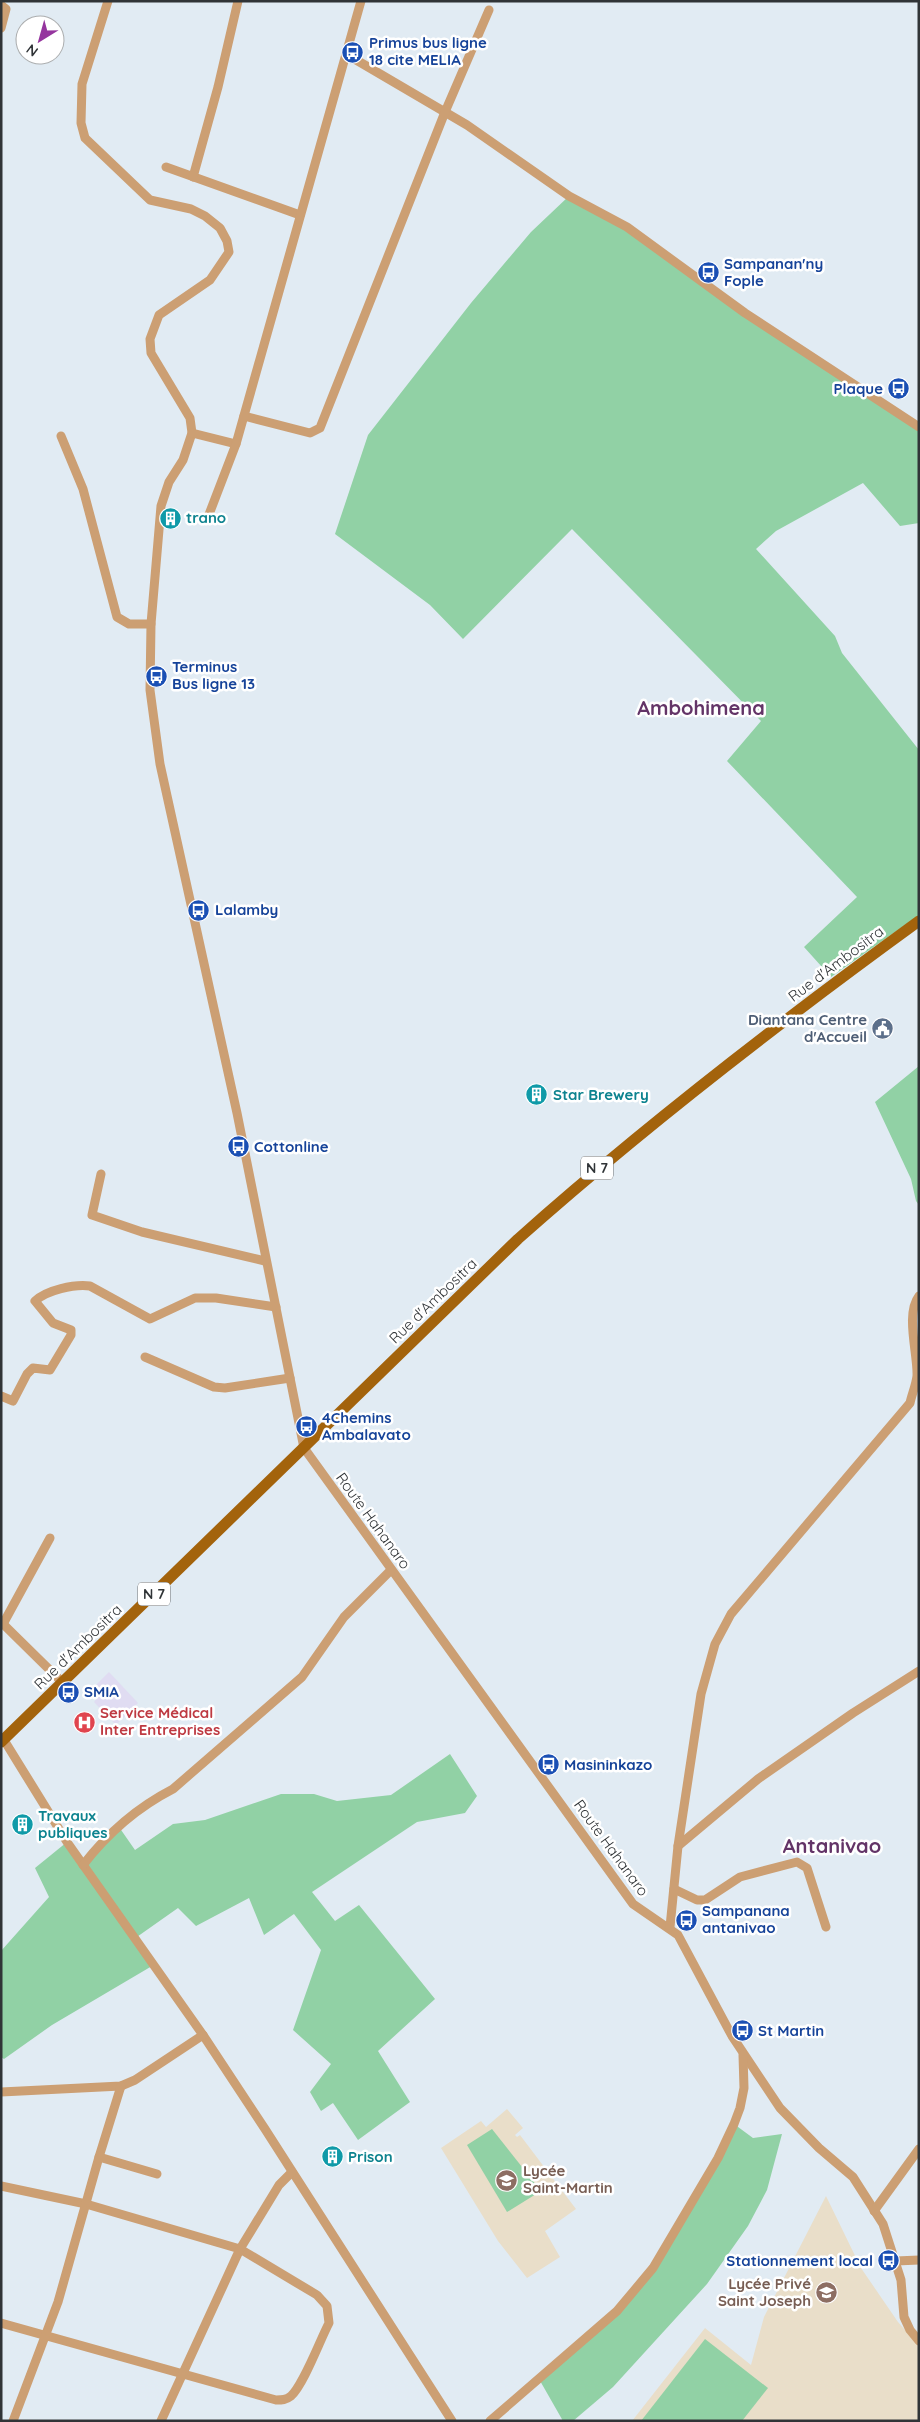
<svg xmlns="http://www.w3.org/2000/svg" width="920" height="2422" viewBox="0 0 920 2422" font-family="Quicksand,sans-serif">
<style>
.education{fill:#e9dec9}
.medical{fill:#e0dcf2}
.green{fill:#91d1a5}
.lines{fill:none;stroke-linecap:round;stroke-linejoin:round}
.minor{stroke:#cc9f73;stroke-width:9}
.major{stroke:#a3630c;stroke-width:11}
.labels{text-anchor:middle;stroke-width:5;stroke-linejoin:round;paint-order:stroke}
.shield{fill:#fff;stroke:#6e7173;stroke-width:1}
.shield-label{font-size:14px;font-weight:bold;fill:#303437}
.transit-label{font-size:15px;font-weight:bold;fill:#164399;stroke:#fff;text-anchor:start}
.culture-label{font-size:15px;font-weight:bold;fill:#0d838f;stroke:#fff;text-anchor:start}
.street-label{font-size:15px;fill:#303437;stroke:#fff}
.service-label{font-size:15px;font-weight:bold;fill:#4e5e75;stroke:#fff;text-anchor:end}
.health-label{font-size:15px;font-weight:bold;fill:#be3a42;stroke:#fff;text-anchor:start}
.education-label{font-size:15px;font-weight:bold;fill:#785e54;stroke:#fff;text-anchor:start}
.district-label{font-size:20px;font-weight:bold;fill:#633467;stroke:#fff}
</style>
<rect width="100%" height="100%" fill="#e1ebf3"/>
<g class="education">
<path d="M507,2109L523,2128L515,2135L517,2137L520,2135L576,2209L545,2231L560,2257L527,2278L498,2241L441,2148L481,2121L486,2127Z"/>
<path d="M826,2196L861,2268L898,2322L919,2346V2421H632L705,2328L751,2365L764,2317Z"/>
</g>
<path class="medical" d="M109,1672L138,1703L116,1725L94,1702L97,1698L90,1691Z"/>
<g class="green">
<path d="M569,196L627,227L745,313L919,427V523L900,526L863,483L776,531L756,549L835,636L842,653L919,750V915L831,977L804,947L857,897L727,761L761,721L572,529L463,639L430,605L335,534L368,435L471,303L531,232Z"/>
<path d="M919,1066V1205L916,1201L911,1179L875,1102Z"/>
<path d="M450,1754L477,1796L465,1813L417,1822L312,1892L335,1921L359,1905L435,1999L378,2051L410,2102L358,2140L333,2103L321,2111L310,2092L331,2064L293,2030L321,1950L294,1914L264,1935L249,1898L196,1926L178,1908L134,1939L152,1966L52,2025L4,2059L1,2057V1951L49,1897L35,1868L67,1842L83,1865L119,1827L135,1850L173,1824L205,1820L281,1794H314L337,1801L391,1795Z"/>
<path d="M734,2124L753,2138L782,2134L767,2190L748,2226L707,2284L613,2387L573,2421H563L539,2379L591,2334L653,2268Z"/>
<path d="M492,2129L541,2191L507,2212L467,2145Z"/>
<path d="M705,2339L768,2388L742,2421H641Z"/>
</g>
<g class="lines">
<g class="minor">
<path d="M108,1L82,84L81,123L85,138L150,200L191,209L205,216L220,228L227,241L229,252L210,280L159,315L150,339L151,353L190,418L192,433L183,460L169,482L161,506L151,624L150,690L160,764L237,1113L304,1448L633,1904L678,1935L732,2036L780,2108L819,2148L853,2177L883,2224L901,2280L904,2317L910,2330L919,2341"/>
<path d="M1,5L6,9L1,28"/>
<path d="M346,54L467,125L569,196L627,227L745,313L919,427"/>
<path d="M166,167L300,215"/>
<path d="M193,177L218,87L238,1"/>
<path d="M244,416L310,433L320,428L445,112L489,10"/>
<path d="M192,433L236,444"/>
<path d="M61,436L83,489L117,617L129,624H151"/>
<path d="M208,517L236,444L361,1"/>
<path d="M101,1174L92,1215L142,1232L265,1261"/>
<path d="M145,1357L214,1387L225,1388L290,1378"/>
<path d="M1,1396L13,1401L27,1374L33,1368L50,1370L71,1335V1330L53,1323L35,1301C47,1290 74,1284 90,1286L150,1319L195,1298H216L276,1307"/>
<path d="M1,1622L63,1683"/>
<path d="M3,1624L50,1538"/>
<path d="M4,1740L67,1842L203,2035L265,2129L452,2421"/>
<path d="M678,1846L758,1779L853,1713L919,1671"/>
<path d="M83,1865C107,1834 138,1807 173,1789L302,1677L344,1617L391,1570"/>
<path d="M674,1889L697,1900H705L740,1877L797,1862L807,1868L826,1927"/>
<path d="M670,1927L678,1846L701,1694L715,1644L731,1614L910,1403C912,1394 916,1385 917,1376C918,1354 905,1314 919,1296"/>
<path d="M1,2092L121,2086L135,2080L203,2035"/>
<path d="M99,2157L157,2174"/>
<path d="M1,2186L86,2204L240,2249L317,2295L327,2306L329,2323C320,2340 304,2384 291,2396C286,2400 282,2400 276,2400L1,2323"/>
<path d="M874,2211L919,2149"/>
<path d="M896,2261L919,2260"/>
<path d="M13,2421L58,2302L99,2157L121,2086"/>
<path d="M161,2421L240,2249L279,2185L292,2172"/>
<path d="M490,2421L617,2311L653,2268L718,2158L734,2124L740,2108L744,2088L743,2055"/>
</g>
<path class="major" d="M1,1742L518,1239C646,1125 780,1022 919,921"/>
</g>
<defs>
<symbol id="bus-disc" viewBox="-11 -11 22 22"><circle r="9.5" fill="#1a4fb4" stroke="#fff"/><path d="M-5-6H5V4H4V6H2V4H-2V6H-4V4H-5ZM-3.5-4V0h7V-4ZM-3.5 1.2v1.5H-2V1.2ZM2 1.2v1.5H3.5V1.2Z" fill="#fff"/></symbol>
<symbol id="building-disc" viewBox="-11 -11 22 22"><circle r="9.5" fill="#0f9aa8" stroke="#fff"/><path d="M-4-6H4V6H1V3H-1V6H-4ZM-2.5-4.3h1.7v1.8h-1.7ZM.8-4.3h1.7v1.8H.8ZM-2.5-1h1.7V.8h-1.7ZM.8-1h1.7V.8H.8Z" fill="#fff"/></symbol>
<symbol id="civic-disc" viewBox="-11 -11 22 22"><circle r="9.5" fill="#5c6f8a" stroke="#fff"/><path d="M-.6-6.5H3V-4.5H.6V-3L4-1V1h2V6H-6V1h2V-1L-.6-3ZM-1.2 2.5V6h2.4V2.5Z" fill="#fff"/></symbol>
<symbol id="hospital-disc" viewBox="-11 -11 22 22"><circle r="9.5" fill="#e0444e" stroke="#fff"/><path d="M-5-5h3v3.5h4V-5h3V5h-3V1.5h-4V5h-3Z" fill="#fff"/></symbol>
<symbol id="school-disc" viewBox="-11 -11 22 22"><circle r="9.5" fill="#8d6e63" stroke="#fff"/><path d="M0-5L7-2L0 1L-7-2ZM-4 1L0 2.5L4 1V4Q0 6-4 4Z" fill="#fff"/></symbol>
</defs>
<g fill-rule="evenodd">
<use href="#bus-disc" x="340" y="40" width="25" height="25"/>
<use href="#bus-disc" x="696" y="260" width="25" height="25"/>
<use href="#bus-disc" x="886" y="376" width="25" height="25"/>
<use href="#building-disc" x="158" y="506" width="25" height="25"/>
<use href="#bus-disc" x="144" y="664" width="25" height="25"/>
<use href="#bus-disc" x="186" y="898" width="25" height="25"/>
<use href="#civic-disc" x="870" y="1016" width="25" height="25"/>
<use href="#building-disc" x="524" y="1082" width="25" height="25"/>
<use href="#bus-disc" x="226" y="1134" width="25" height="25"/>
<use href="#bus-disc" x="294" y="1414" width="25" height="25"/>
<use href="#bus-disc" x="56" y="1680" width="25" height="25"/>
<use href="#hospital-disc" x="72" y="1710" width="25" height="25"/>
<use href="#bus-disc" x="536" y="1752" width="25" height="25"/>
<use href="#building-disc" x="10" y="1812" width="25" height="25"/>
<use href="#bus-disc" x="674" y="1908" width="25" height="25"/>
<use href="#bus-disc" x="730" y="2018" width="25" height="25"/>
<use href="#building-disc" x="320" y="2144" width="25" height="25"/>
<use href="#school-disc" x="494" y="2168" width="25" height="25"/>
<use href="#bus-disc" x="876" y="2248" width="25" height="25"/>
<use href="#school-disc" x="814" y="2280" width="25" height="25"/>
</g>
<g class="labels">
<g class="shield">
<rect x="581" y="1156.5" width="32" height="23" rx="4"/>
<rect x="138" y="1582.5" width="32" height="23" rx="4"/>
</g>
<g class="shield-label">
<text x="597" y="1173">N 7</text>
<text x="154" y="1599">N 7</text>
</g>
<g class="transit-label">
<text x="369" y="48">Primus bus ligne<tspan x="369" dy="17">18 cite MELIA</tspan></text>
<text x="724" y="269">Sampanan'ny<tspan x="724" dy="17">Fople</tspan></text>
<text x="883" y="394" text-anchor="end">Plaque</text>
<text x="172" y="672">Terminus<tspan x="172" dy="17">Bus ligne 13</tspan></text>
<text x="215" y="915">Lalamby</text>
<text x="254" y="1152">Cottonline</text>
<text x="322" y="1423">4Chemins<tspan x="322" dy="17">Ambalavato</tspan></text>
<text x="84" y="1697">SMIA</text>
<text x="564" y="1770">Masininkazo</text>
<text x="702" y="1916">Sampanana<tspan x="702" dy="17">antanivao</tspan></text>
<text x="758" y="2036">St Martin</text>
<text x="873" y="2266" text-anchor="end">Stationnement local</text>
</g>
<g class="culture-label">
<text x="186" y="523">trano</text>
<text x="553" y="1100">Star Brewery</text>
<text x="38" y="1821">Travaux<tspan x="38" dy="17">publiques</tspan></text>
<text x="348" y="2162">Prison</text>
</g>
<g class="street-label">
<text transform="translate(836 964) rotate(-37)" y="5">Rue d'Ambositra</text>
<text transform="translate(433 1301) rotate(-44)" y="5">Rue d'Ambositra</text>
<text transform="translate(373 1521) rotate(54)" y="5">Route Hahanaro</text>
<text transform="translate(78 1647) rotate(-44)" y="5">Rue d'Ambositra</text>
<text transform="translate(611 1848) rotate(54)" y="5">Route Hahanaro</text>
</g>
<g class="service-label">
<text x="867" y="1025">Diantana Centre<tspan x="867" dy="17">d'Accueil</tspan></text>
</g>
<g class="health-label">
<text x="100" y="1718">Service Médical<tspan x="100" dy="17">Inter Entreprises</tspan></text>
</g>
<g class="education-label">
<text x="523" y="2176">Lycée<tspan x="523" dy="17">Saint-Martin</tspan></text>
<text x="811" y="2289" text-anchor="end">Lycée Privé<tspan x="811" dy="17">Saint Joseph</tspan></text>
</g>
<g class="district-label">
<text x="701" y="715">Ambohimena</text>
<text x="832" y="1853">Antanivao</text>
</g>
</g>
<rect width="920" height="2422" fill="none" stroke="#303437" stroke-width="5"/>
<g transform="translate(40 40) rotate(217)"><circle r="24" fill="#ffffff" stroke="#acaeaf"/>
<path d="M0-4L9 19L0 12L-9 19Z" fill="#95359e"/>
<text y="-8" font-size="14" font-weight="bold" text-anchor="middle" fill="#303437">N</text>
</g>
</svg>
